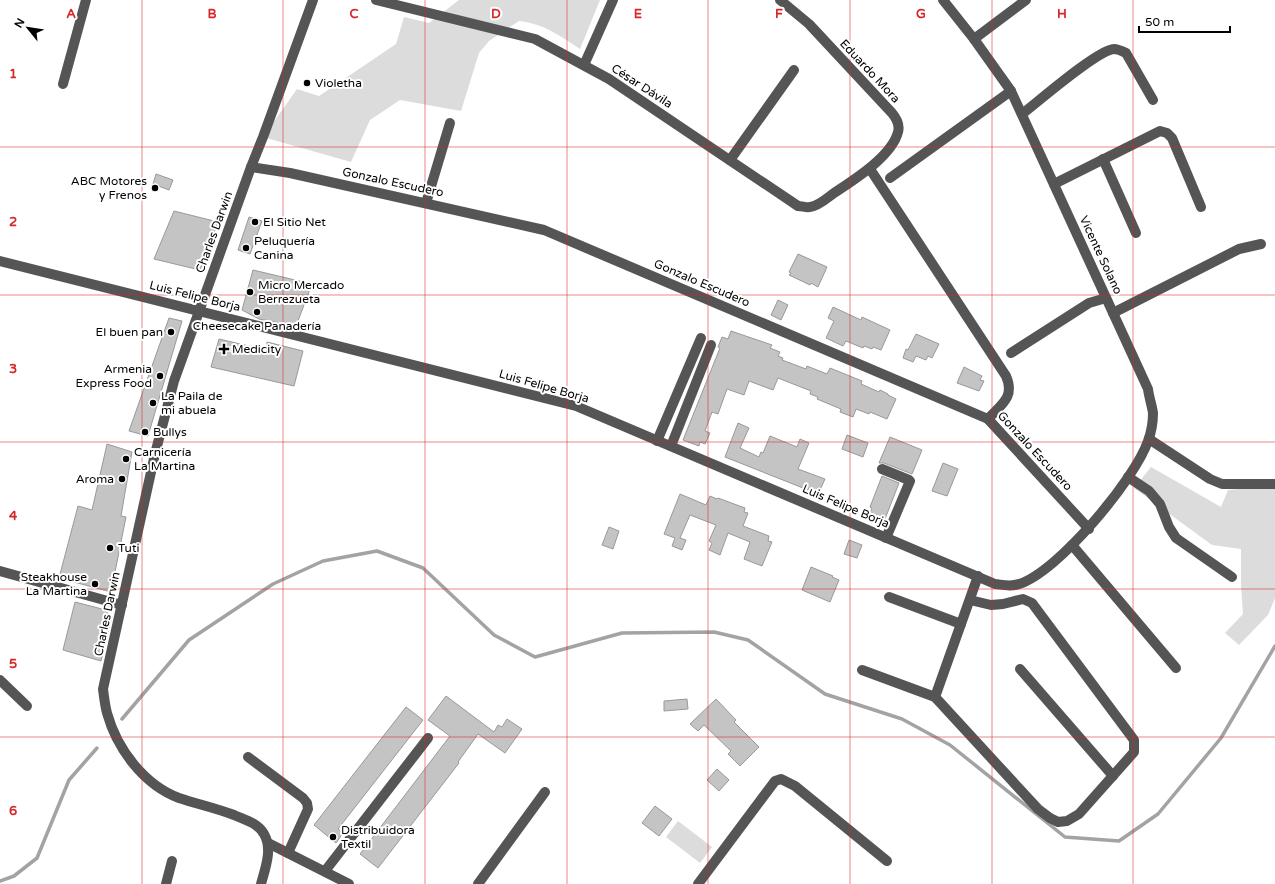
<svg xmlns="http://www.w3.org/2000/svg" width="1275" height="884" viewBox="0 0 1275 884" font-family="'Varela Round',sans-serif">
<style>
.green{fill:#dcdcdc}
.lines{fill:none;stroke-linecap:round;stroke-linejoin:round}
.stream{stroke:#a3a3a3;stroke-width:3.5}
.building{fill:#c4c4c4;stroke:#999}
.minor{stroke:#555;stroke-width:10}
.grid{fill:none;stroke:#d62828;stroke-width:1;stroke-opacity:0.55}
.poi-dot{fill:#000;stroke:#fff;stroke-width:1.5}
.labels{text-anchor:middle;stroke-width:4;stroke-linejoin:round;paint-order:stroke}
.street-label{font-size:12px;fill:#000;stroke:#fff}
.poi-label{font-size:12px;fill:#000;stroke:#fff;text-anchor:start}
.grid-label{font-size:13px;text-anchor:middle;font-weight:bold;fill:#d62828;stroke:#fff;stroke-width:4;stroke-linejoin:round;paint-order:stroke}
</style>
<rect width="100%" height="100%" fill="#fff"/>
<g class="green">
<path d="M459,0H600L580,49C561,36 542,23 519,21L489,41L479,53L461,111L400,100L370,120L351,162L263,137L297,89L319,96L396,44L404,17L429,23Z"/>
<path d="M1151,467L1221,507L1228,490L1275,486V598L1268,615L1239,645L1225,633L1243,614L1241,586V549L1212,545L1134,488Z"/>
<path d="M678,821L712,847L700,863L666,837Z"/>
</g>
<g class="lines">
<g class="stream">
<path d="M122,719L189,640L273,584L323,561L377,551L423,568L494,635L535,657L622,633L714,632L748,640L825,694L902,719L950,745L1065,837L1119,841L1158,814L1221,738L1275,646"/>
<path d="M0,881L14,876L37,858L69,780L97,748"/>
</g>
</g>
<g class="building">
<path d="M156,174L173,180L169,190L153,184Z"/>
<path d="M174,211L218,222L200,270L154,259Z"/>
<path d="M249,217L262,221L250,254L238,250Z"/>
<path d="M798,254L827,267L818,287L811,283L810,285L789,275L791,273L789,272Z"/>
<path d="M253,270L312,284L296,326L259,319L242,310Z"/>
<path d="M778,300L788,305L781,320L771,315Z"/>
<path d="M833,307L861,320L862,317L890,330L881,350L873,347L872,349L864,346L863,348L846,341L843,346L826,338L834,321L828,318Z"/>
<path d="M169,318L182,321L148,436L129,431Z"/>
<path d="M731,331L772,345L770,348L780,352L778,356L783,358L782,360L806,369L807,366L827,374L830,368L862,381L861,384L879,392L880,390L888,394V395L896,399L887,419L870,412L869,414L856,409L853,417L840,412L841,409L817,399L818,397L810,394L811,391L778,378L773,390L749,381L744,395L727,389L718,414L712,412L705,431L710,433L705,444L700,442L699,446L683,440L720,348L718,347L722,337L728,339Z"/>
<path d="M916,334L939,344L932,358L928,356L926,360L916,356L913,362L903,358L906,349L908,350Z"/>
<path d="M219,339L266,350L267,342L303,351L294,386L211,367Z"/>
<path d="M964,367L982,376L980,380L984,381L979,391L957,383Z"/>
<path d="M738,423L749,428L740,448L759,457L761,452L763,453L770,436L797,447L800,439L809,443L798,469L825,479L819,492L809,488L808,490L725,457Z"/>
<path d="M847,435L868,443L863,457L842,449Z"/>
<path d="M890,437L922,450L912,474L884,463H879Z"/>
<path d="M107,444L132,452L121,516L126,517L111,592L59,578L78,506L92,510Z"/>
<path d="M943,463L958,469L947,496L932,491Z"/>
<path d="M882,476L899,483L885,519L870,513L872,508L870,507Z"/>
<path d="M680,494L706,505L710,496L717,499L718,498L745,508L744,512L748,513L743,526L769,536L768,541L772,542L762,566L744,559L750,542L728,533L720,555L709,550L712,543L709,541L716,525L690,515L680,538L686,540L682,550L672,546L675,538L664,534Z"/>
<path d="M609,527L619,531L613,549L602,545Z"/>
<path d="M849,540L862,545L857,558L844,554Z"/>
<path d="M811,567L833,576L832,577L839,580L830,602L802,590Z"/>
<path d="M75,602L102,609L112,616L101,661L63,650Z"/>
<path d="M446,696L494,732L498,725L502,727L507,719L522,729L505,753L478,734L458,762L459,763L378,868L360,854L450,736L428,720Z"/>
<path d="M687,699L688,709L664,711V701Z"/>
<path d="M716,699L736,720L734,722L759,747L740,766L728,754L731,751L704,725L698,731L690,724Z"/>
<path d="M406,707L423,720L338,829L343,833L336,843L314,825Z"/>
<path d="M717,769L729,780L719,791L707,780Z"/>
<path d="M655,806L672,819L659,836L642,823Z"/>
</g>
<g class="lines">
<g class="minor">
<path d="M376,0L535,39L609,79L798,206C802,206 807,208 810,207C819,206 827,198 834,193C854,180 892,156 898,132C900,125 897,119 892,113L809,24L780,0"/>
<path d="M974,39L1026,0"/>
<path d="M584,65L613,0"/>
<path d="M63,84L86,0"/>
<path d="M1022,114C1038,102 1097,50 1114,49C1118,49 1122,51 1126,53L1153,100"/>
<path d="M1103,159L1136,233"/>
<path d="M730,160L794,70"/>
<path d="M251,167L290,173L544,230L988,419L1089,529"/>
<path d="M870,169L1006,376C1015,397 1002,404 988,419"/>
<path d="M890,178L1011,91"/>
<path d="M1054,184L1160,131L1167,133L1172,138L1201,207"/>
<path d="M426,203L450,123"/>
<path d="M0,261L576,406L995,584C1004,585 1011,587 1019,584C1058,572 1135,479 1148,441C1151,433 1153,421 1153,413C1152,406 1149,397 1148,389L1011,91L974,39L943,0"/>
<path d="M1113,313L1239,249L1261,244"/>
<path d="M1011,353L1089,303L1106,298"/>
<path d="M1149,439L1210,479L1222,484H1275"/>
<path d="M657,441L701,338"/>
<path d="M671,446L711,345"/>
<path d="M882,469L909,480L910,481L886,538"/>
<path d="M1128,477L1149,491L1160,504L1169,527L1176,538L1232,577"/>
<path d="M1072,545L1176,668"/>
<path d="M0,571L122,605"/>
<path d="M889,597L961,624"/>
<path d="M1020,669L1113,776"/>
<path d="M862,670L935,697L1038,809L1050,818L1058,822L1067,821L1079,814L1134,752V740L1032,603L1023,599L1003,604L991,605L970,600"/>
<path d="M0,680L27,706"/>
<path d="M935,697L978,576"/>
<path d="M248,757L303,798L307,803L308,809L288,853"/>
<path d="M268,843L349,884"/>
<path d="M325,871L428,738"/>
<path d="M166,884L172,861"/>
<path d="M261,884C265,869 273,849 264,834C258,823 245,820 234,815C216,808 197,804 179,798C144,785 117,749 107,713C105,706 104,697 103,689L155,454L174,381L251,167L263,137L313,0"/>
<path d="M478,884L545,792"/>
<path d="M698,884L775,781L781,779L795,786L887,861"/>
</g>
</g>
<path class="grid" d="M142,0V884M283,0V884M425,0V884M567,0V884M708,0V884M850,0V884M992,0V884M1133,0V884M0,147H1275M0,295H1275M0,442H1275M0,589H1275M0,737H1275"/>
<g class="poi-dot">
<circle cx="307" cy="83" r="4"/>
<circle cx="155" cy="188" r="4"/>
<circle cx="255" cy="222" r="4"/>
<circle cx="246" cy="248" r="4"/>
<circle cx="250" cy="292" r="4"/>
<circle cx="257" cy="312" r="4"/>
<circle cx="171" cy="332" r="4"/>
<path d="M222 343h4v4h4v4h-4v4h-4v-4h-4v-4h4z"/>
<circle cx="160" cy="376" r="4"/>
<circle cx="153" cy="403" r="4"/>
<circle cx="145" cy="432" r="4"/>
<circle cx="126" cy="459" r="4"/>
<circle cx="122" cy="479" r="4"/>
<circle cx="110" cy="548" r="4"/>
<circle cx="95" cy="584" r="4"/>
<circle cx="333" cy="837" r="4"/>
</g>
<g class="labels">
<g class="street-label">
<text transform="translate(870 71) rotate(47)" y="4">Eduardo Mora</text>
<text transform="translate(642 86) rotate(33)" y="4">César Dávila</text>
<text transform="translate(393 182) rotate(12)" y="4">Gonzalo Escudero</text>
<text transform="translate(214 232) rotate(-70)" y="4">Charles Darwin</text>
<text transform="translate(1101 255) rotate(65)" y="4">Vicente Solano</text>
<text transform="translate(702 283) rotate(23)" y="4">Gonzalo Escudero</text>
<text transform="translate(195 296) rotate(14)" y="4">Luis Felipe Borja</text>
<text transform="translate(544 386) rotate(16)" y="4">Luis Felipe Borja</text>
<text transform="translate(1035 451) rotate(47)" y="4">Gonzalo Escudero</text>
<text transform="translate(846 506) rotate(23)" y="4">Luis Felipe Borja</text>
<text transform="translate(107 614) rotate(-78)" y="4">Charles Darwin</text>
</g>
<g class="poi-label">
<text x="315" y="87">Violetha</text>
<text x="147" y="185" text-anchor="end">ABC Motores<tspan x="147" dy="14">y Frenos</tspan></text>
<text x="263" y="226">El Sitio Net</text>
<text x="254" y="245">Peluquería<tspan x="254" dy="14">Canina</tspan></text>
<text x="258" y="289">Micro Mercado<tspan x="258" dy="14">Berrezueta</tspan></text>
<text x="257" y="330" text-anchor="middle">Cheesecake Panadería</text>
<text x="163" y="336" text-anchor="end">El buen pan</text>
<text x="232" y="353">Medicity</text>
<text x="152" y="373" text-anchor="end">Armenia<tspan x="152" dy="14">Express Food</tspan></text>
<text x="161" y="400">La Paila de<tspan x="161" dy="14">mi abuela</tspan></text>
<text x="153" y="436">Bullys</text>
<text x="134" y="456">Carnicería<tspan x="134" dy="14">La Martina</tspan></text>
<text x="114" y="483" text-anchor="end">Aroma</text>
<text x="118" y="552">Tuti</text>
<text x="87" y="581" text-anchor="end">Steakhouse<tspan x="87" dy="14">La Martina</tspan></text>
<text x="341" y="834">Distribuidora<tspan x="341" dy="14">Textil</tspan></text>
</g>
</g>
<g class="grid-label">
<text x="71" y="18">A</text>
<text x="212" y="18">B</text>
<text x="354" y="18">C</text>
<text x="496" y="18">D</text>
<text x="638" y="18">E</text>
<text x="779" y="18">F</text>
<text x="921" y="18">G</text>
<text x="1062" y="18">H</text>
<text x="13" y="78">1</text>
<text x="13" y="226">2</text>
<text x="13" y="373">3</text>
<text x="13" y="520">4</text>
<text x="13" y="668">5</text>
<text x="13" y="815">6</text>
</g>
<g transform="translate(28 28) rotate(300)" stroke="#ffffff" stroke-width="3" paint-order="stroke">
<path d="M0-3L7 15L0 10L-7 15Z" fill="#000000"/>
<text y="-6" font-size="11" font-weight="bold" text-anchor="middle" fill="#000000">N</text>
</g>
<path d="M1139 26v6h91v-6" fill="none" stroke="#000000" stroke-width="2"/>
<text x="1145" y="26" font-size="12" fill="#000000" stroke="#ffffff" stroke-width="3" paint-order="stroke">50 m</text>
</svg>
